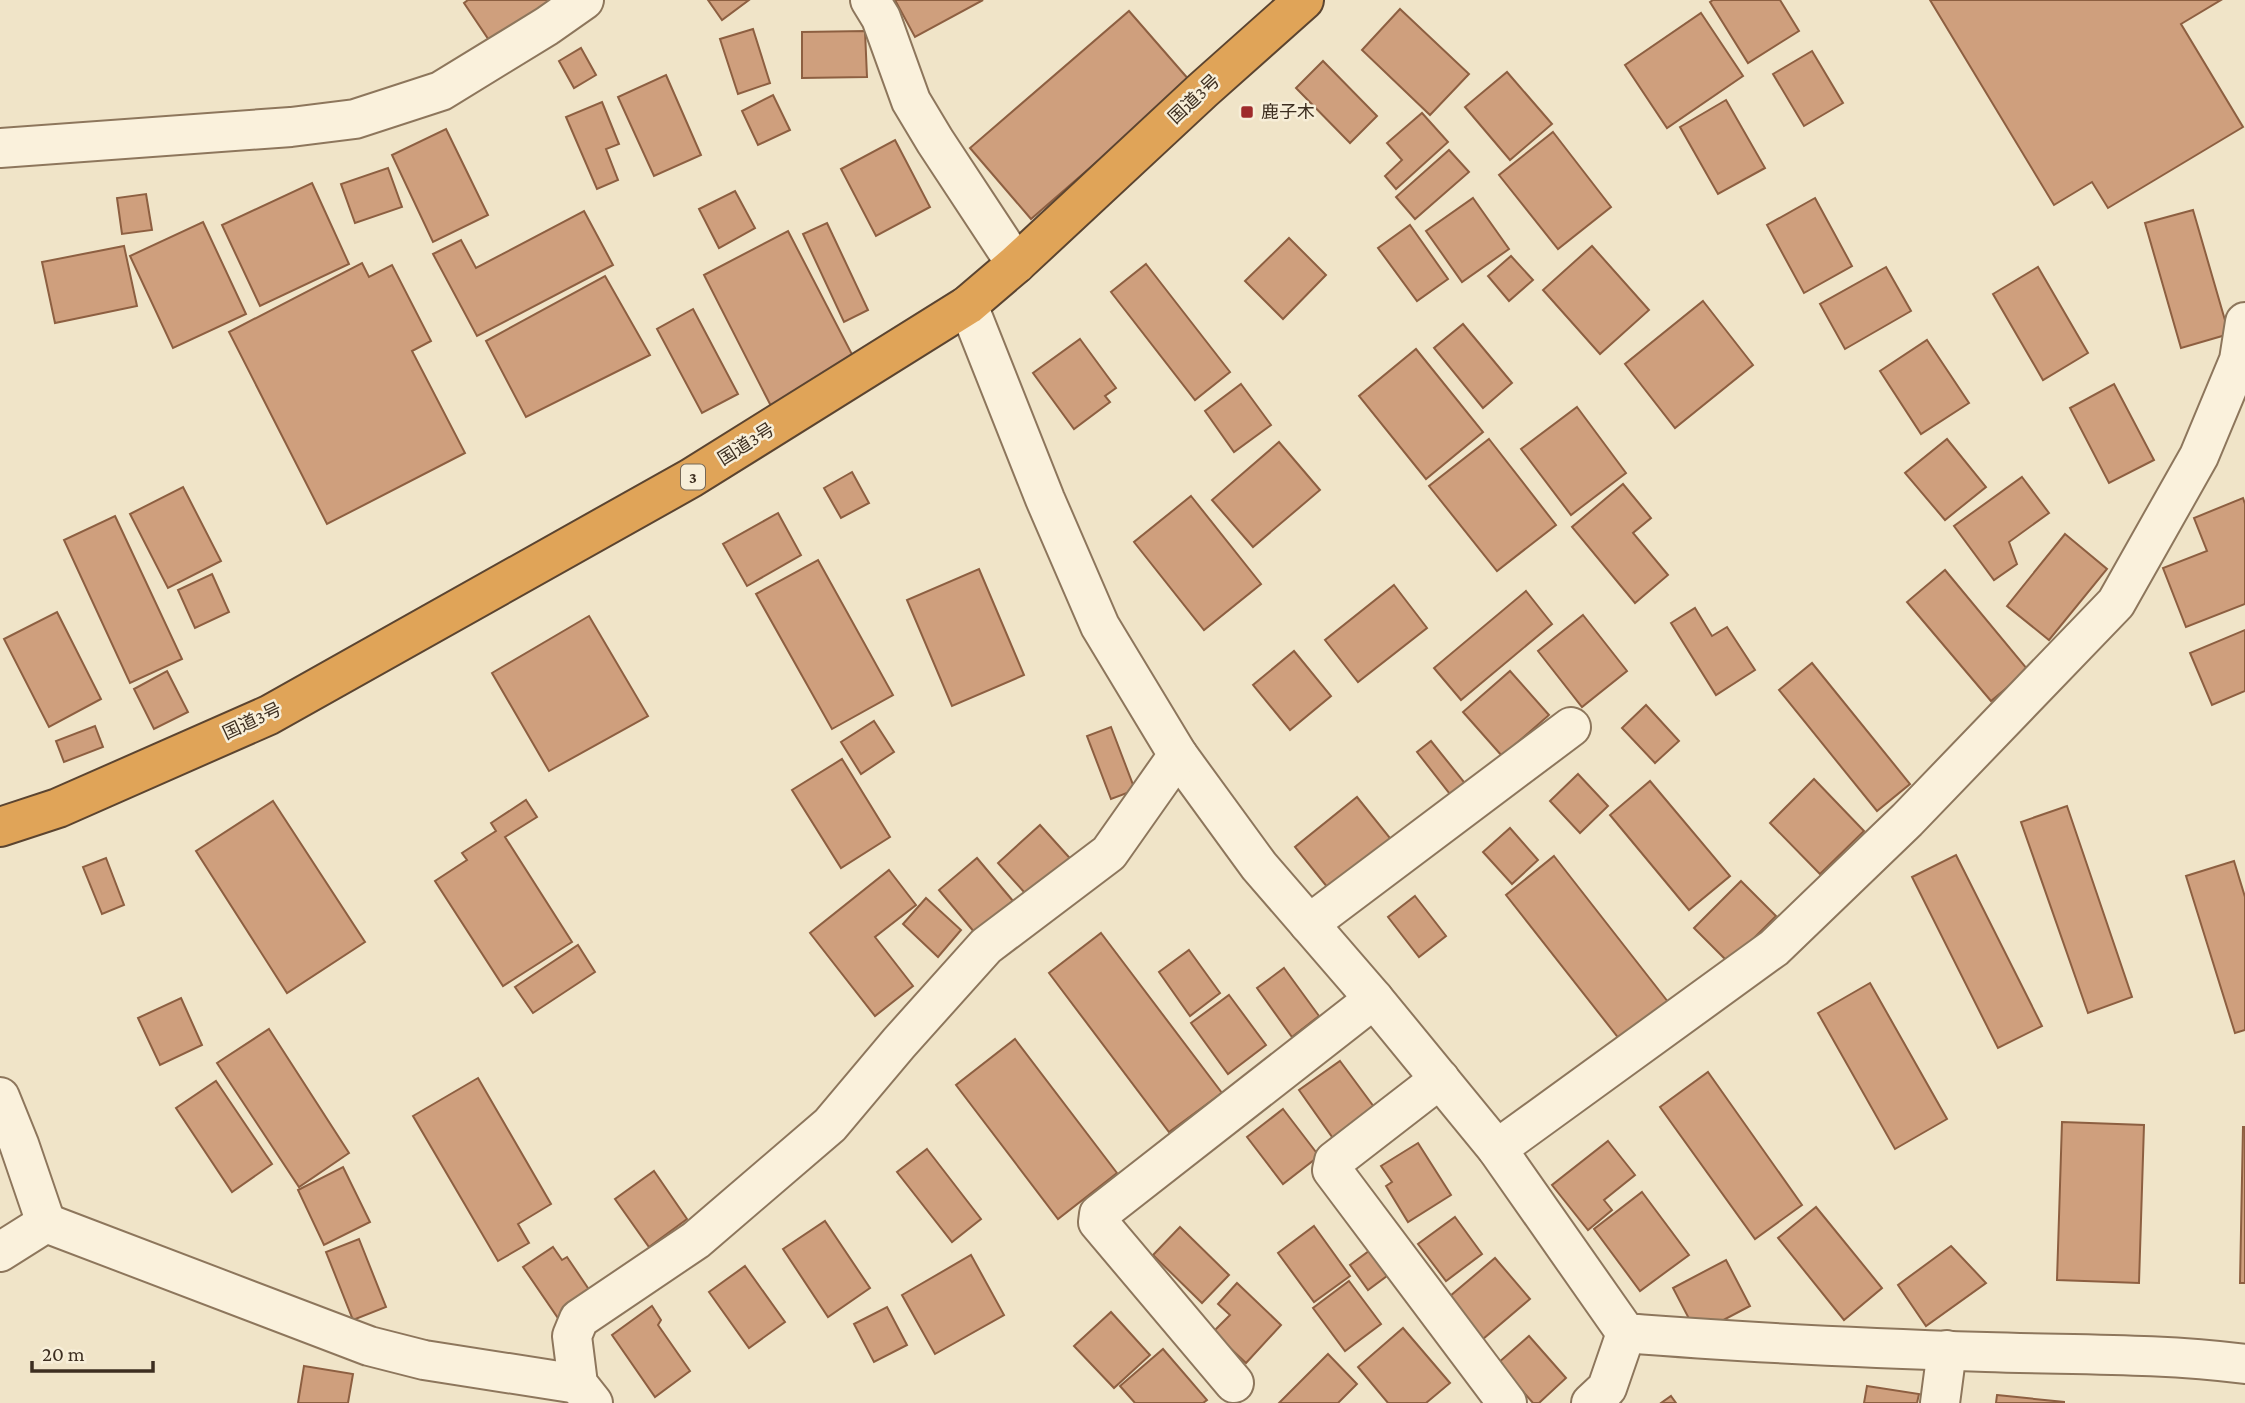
<svg xmlns="http://www.w3.org/2000/svg" width="2245" height="1403" viewBox="0 0 2245 1403" font-family="'Crimson Pro','Noto Sans JP',serif">
<style>
.building{fill:#cf9f7d;stroke:#8d5f41;stroke-width:2}
.lines{fill:none;stroke-linecap:round;stroke-linejoin:round}
.minor-casing{stroke:#8d765c;stroke-width:42}
.highway-casing{stroke:#5b4430;stroke-width:42}
.minor{stroke:#faf1dc;stroke-width:38}
.highway{stroke:#e0a458;stroke-width:38}
.poi-dot{fill:#9e2a2b;stroke:#f7eed8;stroke-width:2.5}
.labels{text-anchor:middle;stroke-width:5;stroke-linejoin:round;paint-order:stroke}
.shield{fill:#f7eed8;stroke:#756857;stroke-width:2}
.shield-label{font-size:16px;font-weight:bold;fill:#3d2e20}
.street-label{font-size:18px;fill:#3d2e20;stroke:#f7eed8}
.poi-label{font-size:18px;fill:#3d2e20;stroke:#f7eed8;text-anchor:start}
</style>
<rect width="100%" height="100%" fill="#f0e4c8"/>
<g class="building">
<path d="M468,0H550L556,8L495,49L464,3Z"/>
<path d="M708,0H749L722,20Z"/>
<path d="M895,0H983L915,37Z"/>
<path d="M1713,0H1780L1799,31L1748,63L1710,2Z"/>
<path d="M1930,0H2221L2181,24L2243,127L2108,208L2092,182L2054,205Z"/>
<path d="M1400,9L1469,74L1430,115L1362,50Z"/>
<path d="M1129,11L1190,81L1031,219L970,148Z"/>
<path d="M1701,13L1743,76L1667,128L1625,65Z"/>
<path d="M753,29L770,83L738,94L720,39Z"/>
<path d="M865,31L867,77L802,78V32Z"/>
<path d="M581,48L596,75L574,88L559,61Z"/>
<path d="M1812,51L1843,103L1804,126L1773,74Z"/>
<path d="M1323,61L1377,116L1350,143L1296,88Z"/>
<path d="M1507,72L1552,124L1510,160L1465,107Z"/>
<path d="M666,75L701,155L654,176L618,97Z"/>
<path d="M773,95L790,130L758,145L742,111Z"/>
<path d="M1726,100L1765,168L1718,194L1680,127Z"/>
<path d="M602,102L619,144L606,149L618,180L597,189L566,117Z"/>
<path d="M1422,113L1448,142L1396,189L1385,176L1402,160L1387,143Z"/>
<path d="M446,129L488,215L433,242L392,155Z"/>
<path d="M1553,132L1611,207L1558,249L1499,175Z"/>
<path d="M895,140L930,207L876,236L841,169Z"/>
<path d="M1449,150L1469,172L1415,219L1396,197Z"/>
<path d="M388,168L402,207L355,223L341,184Z"/>
<path d="M312,183L349,264L260,306L222,225Z"/>
<path d="M735,191L755,228L719,248L699,209Z"/>
<path d="M146,194L152,230L122,234L117,198Z"/>
<path d="M1473,198L1509,249L1462,282L1426,231Z"/>
<path d="M1815,198L1852,266L1804,293L1767,225Z"/>
<path d="M2193,210L2229,334L2181,348L2145,223Z"/>
<path d="M584,211L613,265L477,336L433,254L461,240L476,268Z"/>
<path d="M203,222L246,314L173,348L130,256Z"/>
<path d="M827,223L868,310L844,322L803,234Z"/>
<path d="M1410,225L1448,279L1417,301L1378,248Z"/>
<path d="M788,231L857,364L772,408L704,275Z"/>
<path d="M1289,238L1326,275L1283,319L1245,281Z"/>
<path d="M124,246L137,306L55,323L42,262Z"/>
<path d="M1592,246L1649,310L1600,354L1543,290Z"/>
<path d="M1511,256L1533,280L1509,301L1488,276Z"/>
<path d="M362,263L369,277L392,265L431,341L412,351L465,453L327,524L229,332Z"/>
<path d="M1146,264L1230,372L1195,400L1111,292Z"/>
<path d="M1886,267L1911,311L1845,349L1820,304Z"/>
<path d="M2038,267L2088,353L2043,380L1993,294Z"/>
<path d="M605,276L650,355L526,417L486,341Z"/>
<path d="M1703,301L1753,365L1675,428L1625,364Z"/>
<path d="M693,309L738,394L702,413L657,329Z"/>
<path d="M1463,324L1512,383L1483,408L1434,348Z"/>
<path d="M1080,339L1116,388L1105,396L1110,402L1074,429L1033,373Z"/>
<path d="M1927,340L1969,403L1921,434L1880,371Z"/>
<path d="M1416,349L1483,432L1426,479L1359,396Z"/>
<path d="M1241,384L1271,425L1234,452L1205,411Z"/>
<path d="M2114,384L2154,460L2109,483L2070,408Z"/>
<path d="M1577,407L1626,473L1571,515L1521,449Z"/>
<path d="M1489,439L1556,525L1497,571L1429,486Z"/>
<path d="M1947,439L1986,487L1945,520L1905,473Z"/>
<path d="M1279,442L1320,490L1253,547L1212,500Z"/>
<path d="M852,472L869,503L841,518L824,488Z"/>
<path d="M2022,477L2049,513L2009,542L2017,564L1994,580L1954,526Z"/>
<path d="M1623,484L1651,518L1633,533L1668,575L1635,603L1572,527Z"/>
<path d="M183,487L221,561L168,588L130,514Z"/>
<path d="M1191,496L1261,584L1204,630L1134,542Z"/>
<path d="M2243,498L2245,504V604L2186,627L2163,568L2207,551L2194,518Z"/>
<path d="M778,513L801,555L747,586L723,544Z"/>
<path d="M115,516L182,659L130,683L64,540Z"/>
<path d="M2065,534L2107,569L2049,640L2007,606Z"/>
<path d="M818,560L893,695L832,729L756,594Z"/>
<path d="M979,569L1024,675L952,706L907,600Z"/>
<path d="M1945,570L2028,670L1991,701L1907,602Z"/>
<path d="M212,574L229,612L195,628L178,590Z"/>
<path d="M1394,585L1427,628L1358,682L1325,640Z"/>
<path d="M1526,591L1552,624L1461,700L1434,668Z"/>
<path d="M1695,608L1712,636L1727,627L1755,670L1716,695L1671,623Z"/>
<path d="M57,612L101,699L49,727L4,639Z"/>
<path d="M1583,615L1627,671L1582,707L1538,651Z"/>
<path d="M589,616L648,716L549,771L492,673Z"/>
<path d="M2245,630V691L2212,705L2190,653Z"/>
<path d="M1294,651L1331,696L1290,730L1253,685Z"/>
<path d="M1812,663L1910,784L1877,811L1779,690Z"/>
<path d="M167,671L188,712L154,729L134,689Z"/>
<path d="M1510,671L1549,715L1502,756L1463,712Z"/>
<path d="M1646,705L1679,741L1655,763L1622,728Z"/>
<path d="M874,721L894,752L861,774L841,742Z"/>
<path d="M95,726L103,747L64,762L56,741Z"/>
<path d="M1111,727L1135,790L1111,799L1087,736Z"/>
<path d="M1431,741L1472,792L1457,803L1417,752Z"/>
<path d="M842,759L890,837L841,868L792,790Z"/>
<path d="M1578,774L1608,806L1580,833L1550,801Z"/>
<path d="M1814,779L1864,831L1820,874L1770,823Z"/>
<path d="M1650,781L1730,876L1689,910L1610,815Z"/>
<path d="M1357,797L1394,843L1332,893L1295,847Z"/>
<path d="M526,800L537,817L505,837L572,942L503,986L435,881L467,860L462,853L496,831L491,823Z"/>
<path d="M273,801L365,942L287,993L196,851Z"/>
<path d="M2067,806L2132,997L2088,1013L2021,822Z"/>
<path d="M1040,825L1076,865L1033,902L998,863Z"/>
<path d="M1510,828L1538,860L1512,884L1483,852Z"/>
<path d="M1956,855L2042,1026L1998,1048L1912,877Z"/>
<path d="M1554,856L1672,1007L1624,1045L1506,895Z"/>
<path d="M106,858L124,905L102,914L83,867Z"/>
<path d="M977,858L1013,901L975,933L939,890Z"/>
<path d="M2234,861L2245,897V1030L2235,1033L2186,876Z"/>
<path d="M889,870L916,905L875,937L913,986L875,1016L810,933Z"/>
<path d="M1741,881L1776,916L1729,963L1694,928Z"/>
<path d="M1415,896L1446,936L1419,957L1388,917Z"/>
<path d="M926,898L961,930L938,957L903,924Z"/>
<path d="M1101,933L1222,1093L1169,1132L1049,973Z"/>
<path d="M578,945L595,972L533,1013L515,987Z"/>
<path d="M1189,950L1220,993L1190,1016L1159,972Z"/>
<path d="M1284,968L1319,1016L1292,1037L1257,988Z"/>
<path d="M1870,983L1947,1119L1895,1149L1818,1013Z"/>
<path d="M1229,995L1266,1045L1228,1074L1191,1023Z"/>
<path d="M181,998L202,1045L160,1065L138,1018Z"/>
<path d="M269,1029L349,1153L299,1187L217,1063Z"/>
<path d="M1015,1039L1117,1173L1058,1219L956,1085Z"/>
<path d="M1340,1061L1377,1111L1335,1141L1299,1090Z"/>
<path d="M1708,1072L1802,1205L1755,1239L1660,1107Z"/>
<path d="M478,1078L551,1204L518,1224L529,1243L498,1261L413,1116Z"/>
<path d="M216,1081L272,1164L232,1192L176,1108Z"/>
<path d="M1283,1109L1319,1156L1283,1184L1247,1137Z"/>
<path d="M2062,1122L2144,1125L2139,1283L2057,1280Z"/>
<path d="M2243,1127H2245V1283H2240Z"/>
<path d="M1608,1141L1635,1175L1604,1200L1612,1210L1588,1230L1552,1185Z"/>
<path d="M1418,1143L1451,1195L1408,1222L1386,1186L1392,1182L1381,1166Z"/>
<path d="M927,1149L981,1219L952,1242L897,1172Z"/>
<path d="M343,1167L370,1222L324,1245L298,1190Z"/>
<path d="M654,1171L687,1219L649,1247L615,1199Z"/>
<path d="M1642,1192L1689,1255L1640,1291L1594,1229Z"/>
<path d="M1816,1207L1882,1288L1844,1320L1778,1238Z"/>
<path d="M1455,1217L1482,1254L1446,1281L1418,1244Z"/>
<path d="M825,1221L870,1288L828,1317L783,1249Z"/>
<path d="M1314,1226L1350,1276L1314,1302L1278,1253Z"/>
<path d="M1180,1227L1229,1275L1202,1303L1153,1255Z"/>
<path d="M359,1239L386,1307L353,1320L326,1252Z"/>
<path d="M1951,1246L1986,1283L1926,1326L1898,1285Z"/>
<path d="M553,1247L562,1260L567,1257L594,1297L560,1321L523,1267Z"/>
<path d="M1373,1248L1391,1273L1368,1290L1350,1265Z"/>
<path d="M971,1255L1004,1315L935,1354L902,1295Z"/>
<path d="M1495,1258L1530,1299L1483,1339L1449,1297Z"/>
<path d="M1726,1260L1750,1306L1697,1334L1673,1288Z"/>
<path d="M745,1266L785,1322L749,1348L709,1292Z"/>
<path d="M1349,1281L1381,1324L1345,1351L1313,1308Z"/>
<path d="M1237,1283L1281,1325L1246,1363L1213,1332L1230,1315L1218,1304Z"/>
<path d="M652,1306L661,1320L658,1325L690,1371L655,1397L612,1335Z"/>
<path d="M887,1307L907,1345L874,1362L854,1324Z"/>
<path d="M1111,1312L1150,1355L1114,1388L1074,1346Z"/>
<path d="M1403,1328L1450,1383L1426,1403H1388L1358,1367Z"/>
<path d="M1529,1336L1566,1378L1539,1403H1533L1498,1363Z"/>
<path d="M1163,1349L1207,1400L1203,1403H1135L1120,1386Z"/>
<path d="M1328,1354L1357,1384L1338,1403H1279Z"/>
<path d="M304,1366L353,1374L348,1403H298Z"/>
<path d="M1867,1386L1919,1394L1917,1403H1864Z"/>
<path d="M1997,1395L2064,1402V1403H1996Z"/>
<path d="M1671,1396L1676,1403H1661Z"/>
</g>
<g class="lines">
<defs>
<g id="minor">
<path d="M870,0L881,18L911,101L935,141L1016,264"/>
<path d="M0,148L291,127L355,119L441,91L547,26L584,0"/>
<path d="M968,305L1045,499L1100,626L1178,755L1259,866L1374,999L1497,1149L1626,1333C1746,1343 1866,1348 1986,1352C2072,1355 2159,1353 2245,1364"/>
<path d="M1309,924L1571,727"/>
<path d="M1440,1079L1334,1161L1332,1170L1507,1403"/>
<path d="M0,1097L19,1144L46,1223"/>
<path d="M1497,1149L1774,948L1907,820L2116,603L2199,456L2239,360L2245,322"/>
<path d="M0,1252L46,1223L369,1346L424,1360L578,1384"/>
<path d="M1234,1383L1098,1222L1099,1214L1374,999"/>
<path d="M593,1403L578,1384L572,1336L579,1319L696,1240L830,1125L899,1043L986,946L1109,853L1178,755"/>
<path d="M1591,1403L1607,1388L1626,1333"/>
<path d="M1940,1403L1947,1350"/>
</g>
<path id="highway" d="M0,827L58,808L269,715L691,478L968,305L1016,264L1203,90L1304,0"/>
</defs>
<use href="#minor" class="minor-casing"/>
<use href="#highway" class="highway-casing"/>
<use href="#minor" class="minor"/>
<use href="#highway" class="highway"/>
</g>
<rect class="poi-dot" x="1240" y="105" width="14" height="14" rx="3.5"/>
<g class="labels">
<rect class="shield" x="681" y="464.5" width="24" height="25" rx="5"/>
<g class="shield-label">
<text x="693" y="483">3</text>
</g>
<g class="street-label">
<text transform="translate(1194 99) rotate(-43)" y="6">国道3号</text>
<text transform="translate(746 444) rotate(-32)" y="6">国道3号</text>
<text transform="translate(252 721) rotate(-25)" y="6">国道3号</text>
</g>
<g class="poi-label">
<text x="1261" y="118">鹿子木</text>
</g>
</g>
<path d="M32 1361v10h121v-10" fill="none" stroke="#3d2e20" stroke-width="3.5"/>
<text x="42" y="1361" font-size="21" fill="#3d2e20" stroke="#f7eed8" stroke-width="5" paint-order="stroke">20 m</text>
</svg>
